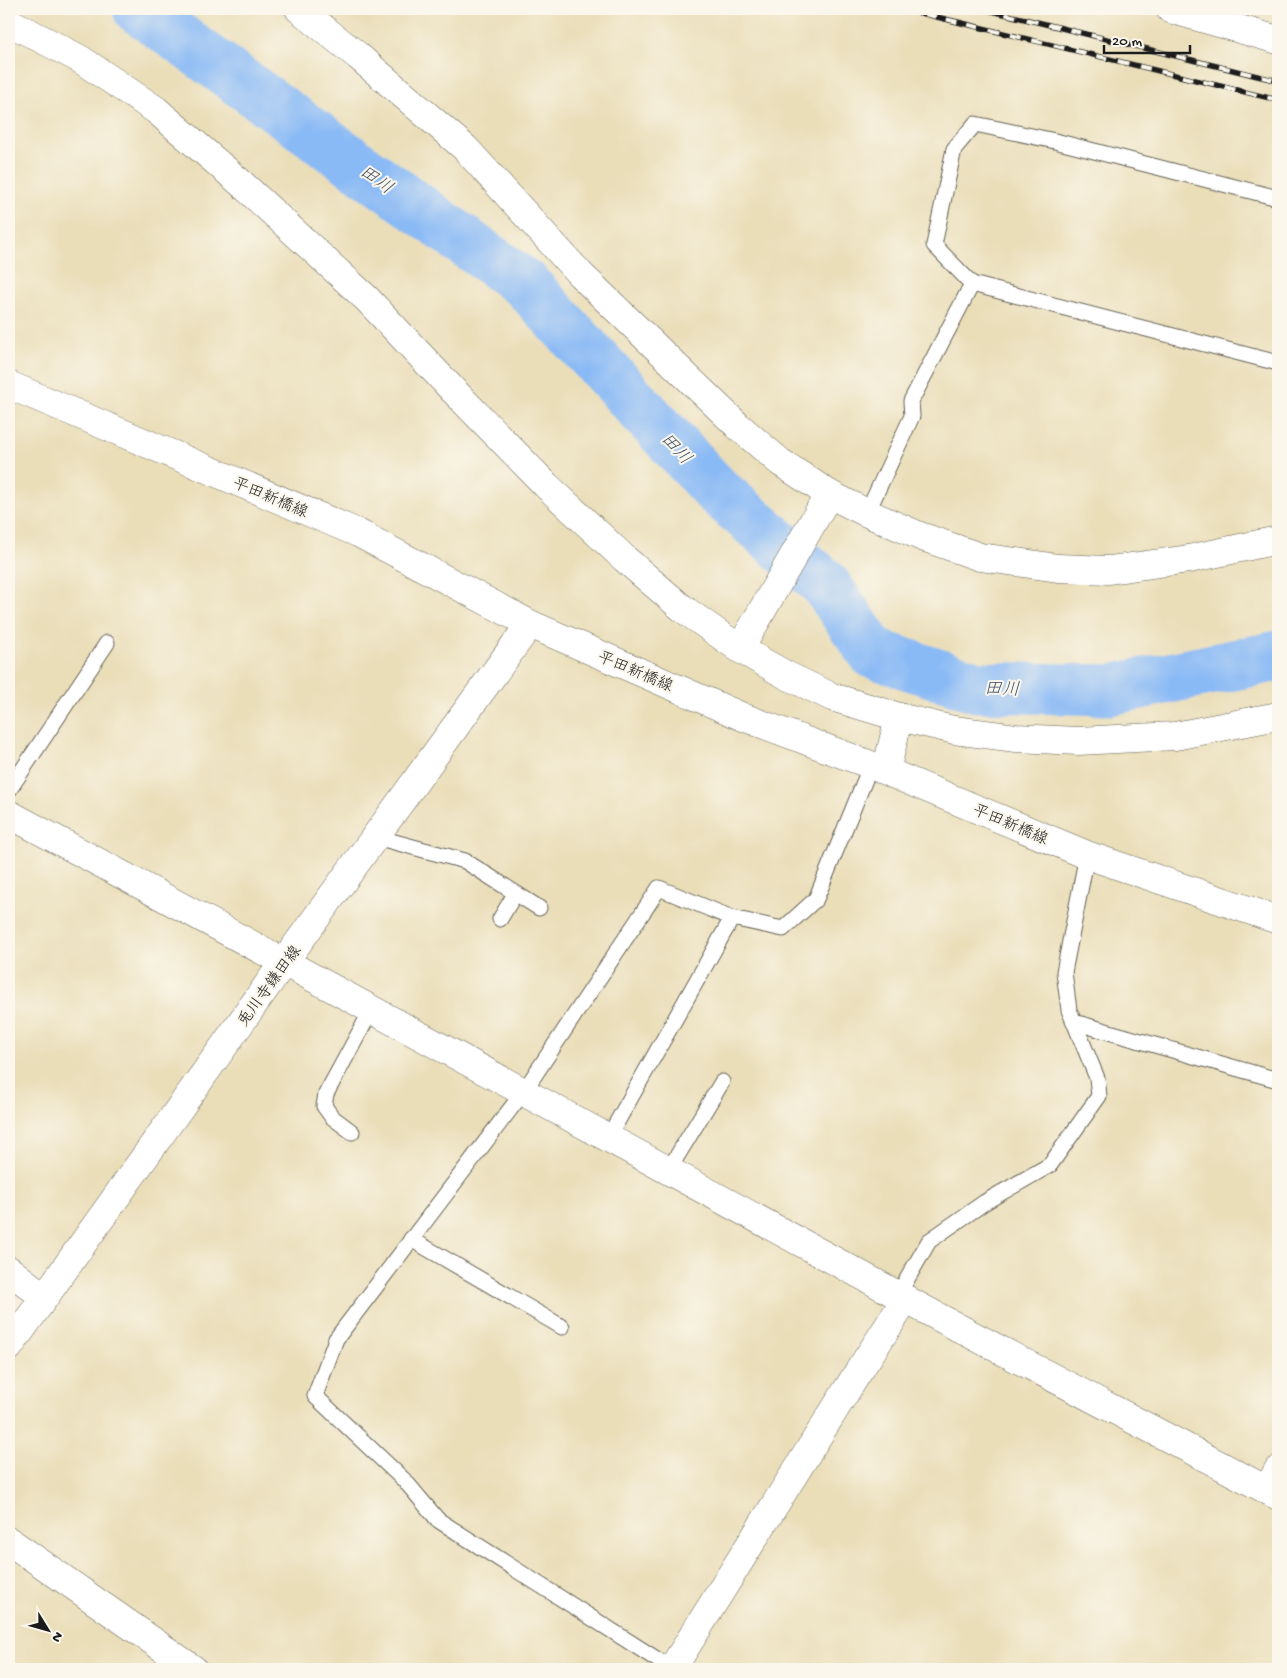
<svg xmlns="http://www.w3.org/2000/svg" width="1287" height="1678" viewBox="0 0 1287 1678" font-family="'Gochi Hand','Klee One',sans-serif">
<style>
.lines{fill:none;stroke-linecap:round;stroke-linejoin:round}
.river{stroke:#8abaf5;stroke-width:51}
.service-casing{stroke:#646053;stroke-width:17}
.minor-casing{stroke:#646053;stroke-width:29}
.tertiary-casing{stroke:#646053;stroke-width:29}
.secondary-casing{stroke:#646053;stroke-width:29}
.service{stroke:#fff;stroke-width:15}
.minor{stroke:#fff;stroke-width:28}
.tertiary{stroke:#fff;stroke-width:28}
.secondary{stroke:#fff;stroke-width:28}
.rail-casing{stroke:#1c1c1c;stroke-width:5.5}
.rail{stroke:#fbf7ec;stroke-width:4;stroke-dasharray:11;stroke-linecap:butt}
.labels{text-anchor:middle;stroke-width:4;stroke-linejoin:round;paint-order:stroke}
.street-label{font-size:16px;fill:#1c1c1c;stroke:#fbf7ec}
.water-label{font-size:18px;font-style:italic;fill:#425368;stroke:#fbf7ec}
</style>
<rect width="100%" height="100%" fill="#fbf7ec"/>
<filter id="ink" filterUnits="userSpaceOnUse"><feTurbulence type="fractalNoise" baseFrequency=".02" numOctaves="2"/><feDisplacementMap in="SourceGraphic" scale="10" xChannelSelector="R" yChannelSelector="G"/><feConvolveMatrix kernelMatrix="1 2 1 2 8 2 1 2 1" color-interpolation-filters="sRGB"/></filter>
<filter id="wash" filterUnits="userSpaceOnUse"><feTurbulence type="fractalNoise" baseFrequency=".0096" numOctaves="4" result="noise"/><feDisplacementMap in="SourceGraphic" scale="20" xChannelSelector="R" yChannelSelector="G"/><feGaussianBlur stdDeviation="1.12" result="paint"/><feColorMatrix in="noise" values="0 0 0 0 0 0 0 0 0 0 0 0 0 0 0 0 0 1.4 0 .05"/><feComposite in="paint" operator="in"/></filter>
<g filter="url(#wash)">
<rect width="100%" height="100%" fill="#eadeb9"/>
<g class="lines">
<path class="river" d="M138,9L526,285L716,490L824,583L873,653L977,687L1110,690L1278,656"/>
</g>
</g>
<g filter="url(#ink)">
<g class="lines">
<defs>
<g id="service">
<path d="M1278,198L1055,141L975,124L954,149L934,245L972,284L1278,363"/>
<path d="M867,513L912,416L911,401L972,284"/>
<path d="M9,790L107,643"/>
<path d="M376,837L465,861L539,908"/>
<path d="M1087,855L1064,972L1069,1010L1074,1022L1278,1080"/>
<path d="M500,919L515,894"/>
<path d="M352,1132L332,1117L324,1106L326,1094L372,1009"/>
<path d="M608,1138L732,918"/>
<path d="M668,1171L722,1082"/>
<path d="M411,1239L562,1327"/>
<path d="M898,1295L929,1241L985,1202L1050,1165L1099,1096L1097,1078L1074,1022"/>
<path d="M672,1669L438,1520L406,1482L315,1396L336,1339L524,1091L659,888L732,918L783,929L816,899L871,765"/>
</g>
<g id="minor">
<path d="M299,9L358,56L465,148L580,274L738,426L780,462L829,494L867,513L920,536L980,557L1058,568L1109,570L1189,559L1278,540"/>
<path d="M1170,9L1278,40"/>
<path d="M9,22L80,59L156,110L242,184L367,299L452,389L546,485L625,559L682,608L740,649L786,675L832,697L899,717L954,730L1016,738L1078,741L1175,736L1278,716"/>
<path d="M740,649L829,494"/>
<path d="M886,771L899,717"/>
<path d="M284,962C492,1075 700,1187 907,1300C1030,1367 1155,1430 1278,1496"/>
<path d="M9,1270L44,1297"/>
<path d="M1267,1490L1278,1470"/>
<path d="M9,1541L193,1669"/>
<path d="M672,1669L855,1377L906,1299"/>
</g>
<path id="tertiary" d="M9,814L284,962"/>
<g id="secondary">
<path d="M9,385L358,533L530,624L743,717L871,765L1087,855L1278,920"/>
<path d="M9,1347L284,962L530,624"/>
</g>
</defs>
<use href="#service" class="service-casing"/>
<use href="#minor" class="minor-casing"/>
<use href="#tertiary" class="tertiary-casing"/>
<use href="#secondary" class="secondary-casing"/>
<use href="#service" class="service"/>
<use href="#minor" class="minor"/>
<use href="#tertiary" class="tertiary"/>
<use href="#secondary" class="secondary"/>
<defs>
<g id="rail">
<path d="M904,9L1278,100"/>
<path d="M984,9L1278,81"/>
</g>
</defs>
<use href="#rail" class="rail-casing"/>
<use href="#rail" class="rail"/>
</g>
</g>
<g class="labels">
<g class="street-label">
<text transform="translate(271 496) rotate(23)" y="6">平田新橋線</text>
<text transform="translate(636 670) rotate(23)" y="6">平田新橋線</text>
<text transform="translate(1011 823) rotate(23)" y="6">平田新橋線</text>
<text transform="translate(268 985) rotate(-54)" y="6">兎川寺鎌田線</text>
</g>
<g class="water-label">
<text transform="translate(377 179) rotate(35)" y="6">田川</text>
<text transform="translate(677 448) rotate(47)" y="6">田川</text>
<text transform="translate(1002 688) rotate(2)" y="6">田川</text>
</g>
</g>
<rect width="1287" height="1678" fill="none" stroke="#fbf7ec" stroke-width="30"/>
<g transform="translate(48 1630) rotate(127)" stroke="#fbf7ec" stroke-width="4" paint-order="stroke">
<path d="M0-4L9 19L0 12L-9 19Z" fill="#1c1c1c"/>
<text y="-8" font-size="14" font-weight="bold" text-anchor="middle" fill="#1c1c1c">N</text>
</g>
<path d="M1104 45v8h86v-8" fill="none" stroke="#1c1c1c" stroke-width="2.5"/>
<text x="1112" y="45" font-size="15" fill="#1c1c1c" stroke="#fbf7ec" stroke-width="4" paint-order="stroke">20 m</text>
</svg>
